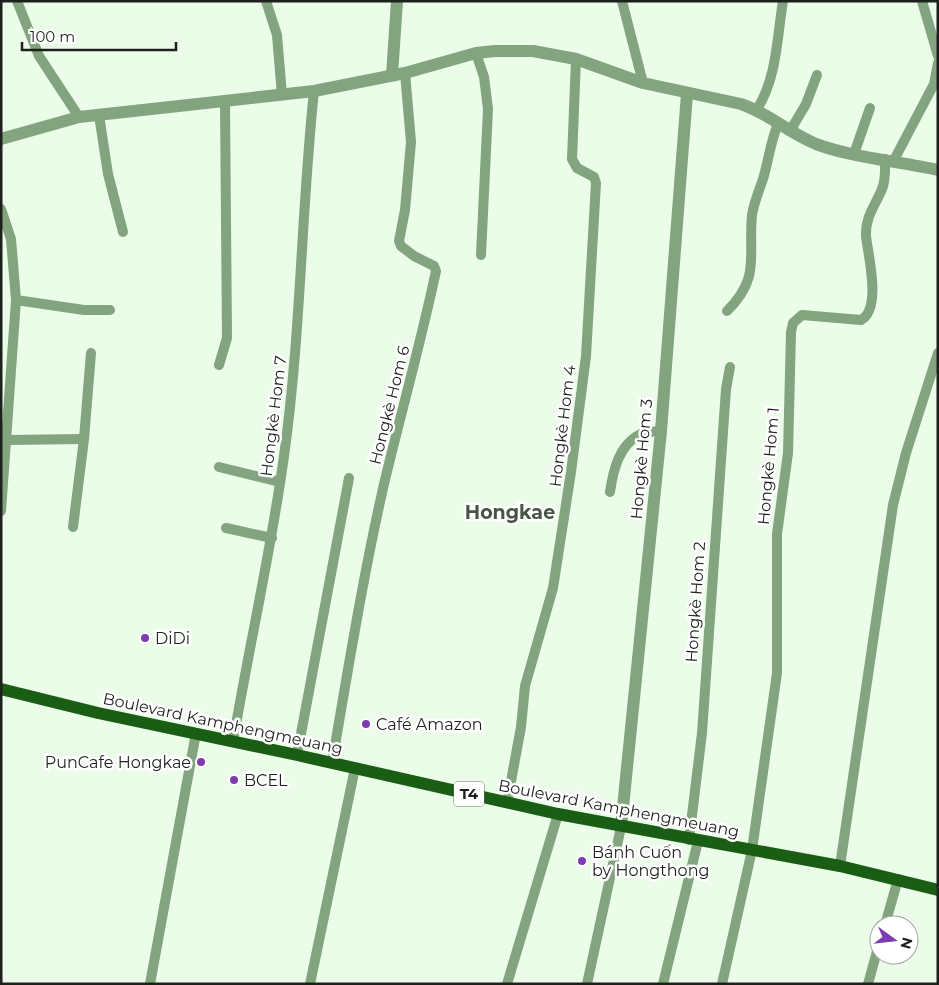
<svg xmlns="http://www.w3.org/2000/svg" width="939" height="985" viewBox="0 0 939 985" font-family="Montserrat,sans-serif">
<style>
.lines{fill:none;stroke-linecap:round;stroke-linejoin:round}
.minor{stroke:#82a47e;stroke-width:10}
.tertiary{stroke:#82a47e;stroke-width:12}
.primary{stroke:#195e14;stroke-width:12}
.poi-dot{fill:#7d3db2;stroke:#fff;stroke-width:2}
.labels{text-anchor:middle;stroke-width:5;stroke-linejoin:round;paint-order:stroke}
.shield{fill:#fff;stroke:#60645f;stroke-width:1}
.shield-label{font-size:15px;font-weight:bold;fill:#1c221b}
.street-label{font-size:16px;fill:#1c221b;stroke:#fff}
.poi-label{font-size:16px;fill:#1c221b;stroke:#fff;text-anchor:start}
.quarter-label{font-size:19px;font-weight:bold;fill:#475545;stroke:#fff}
</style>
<rect width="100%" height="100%" fill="#ebfce9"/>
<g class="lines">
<g class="minor">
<path d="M17,1L39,56L79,117"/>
<path d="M266,1L277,35L282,95"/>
<path d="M622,1L643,83"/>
<path d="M922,1L938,56"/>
<path d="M476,53L484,77L488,109L481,255"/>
<path d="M757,109C777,78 777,37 783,1"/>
<path d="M99,115L108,174L123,232"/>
<path d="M790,131L806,104L817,75"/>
<path d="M854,154L870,108"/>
<path d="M894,160L934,84L938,63"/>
<path d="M1,209L11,239L16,300L1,511"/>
<path d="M16,300L84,310H110"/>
<path d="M727,311C761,278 748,256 752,215C754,202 759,191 763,179C769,159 770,143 778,124"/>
<path d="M219,365L227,338L225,102"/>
<path d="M6,440L84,439"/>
<path d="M219,467L280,482"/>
<path d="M610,492C613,471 619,444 641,434C646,431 655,432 661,431"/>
<path d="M73,527L84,439L91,353"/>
<path d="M226,528L272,538"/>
<path d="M233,742C249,646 271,552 284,456C301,335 301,213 314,91"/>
<path d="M297,755L349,478"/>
<path d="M332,763C348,670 363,576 384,484C401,413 421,342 436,271L434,266L414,256L401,246L399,241L405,210L411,142L405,73"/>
<path d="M507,803L521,727L525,686L553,588L571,472L586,356L596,183L594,177L577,168L572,159L576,59"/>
<path d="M689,840L702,733L726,389L730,367"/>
<path d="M840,866L893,505L906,453L938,353"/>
<path d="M885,925L898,879"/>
<path d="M150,984L196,733"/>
<path d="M310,984L355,768"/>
<path d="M507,984L558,814"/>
<path d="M587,984L621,827"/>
<path d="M663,984L698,841"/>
<path d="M722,984L752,850L777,673V534L788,453L791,332L793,323L802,315L861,320C882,309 868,255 866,236C865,217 875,206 882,189C886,180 885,169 885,159"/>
<path d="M868,984L879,944"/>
</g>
<g class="tertiary">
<path d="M392,75L397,1"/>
<path d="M1,139L79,117L314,91L405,73L476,53L495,51H533L576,59L643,83L741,104C768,113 789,133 816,144C854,158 898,161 938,170"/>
<path d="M621,827L661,431L687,94"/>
</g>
<path class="primary" d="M1,689L98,713L297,755L558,814L840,866L938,890"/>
</g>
<g class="poi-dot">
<circle cx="145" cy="638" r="5"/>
<circle cx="366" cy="724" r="5"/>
<circle cx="201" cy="762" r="5"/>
<circle cx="234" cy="780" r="5"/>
<circle cx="582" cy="861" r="5"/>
</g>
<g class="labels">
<rect class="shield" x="454" y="781.5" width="30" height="25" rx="4"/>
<g class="shield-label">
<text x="469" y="799">T4</text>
</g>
<g class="street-label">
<text transform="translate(389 405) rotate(-76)" y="6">Hongkè Hom 6</text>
<text transform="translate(273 416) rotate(-83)" y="6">Hongkè Hom 7</text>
<text transform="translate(562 426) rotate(-83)" y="6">Hongkè Hom 4</text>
<text transform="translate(641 459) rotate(-85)" y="6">Hongkè Hom 3</text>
<text transform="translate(768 466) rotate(-85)" y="6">Hongkè Hom 1</text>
<text transform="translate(695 602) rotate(-86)" y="6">Hongkè Hom 2</text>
<text transform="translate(223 723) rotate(12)" y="6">Boulevard Kamphengmeuang</text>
<text transform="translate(619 808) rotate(11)" y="6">Boulevard Kamphengmeuang</text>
</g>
<g class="poi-label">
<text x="155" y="644">DiDi</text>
<text x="376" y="730">Café Amazon</text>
<text x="191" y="768" text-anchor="end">PunCafe Hongkae</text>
<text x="244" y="786">BCEL</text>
<text x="592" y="858">Bánh Cuốn<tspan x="592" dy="18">by Hongthong</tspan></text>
</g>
<g class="quarter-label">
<text x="510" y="519">Hongkae</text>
</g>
</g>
<rect width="939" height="985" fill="none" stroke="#1c221b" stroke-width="5"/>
<g transform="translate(894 940) rotate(105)"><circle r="24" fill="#ffffff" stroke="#a4a7a4"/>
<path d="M0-4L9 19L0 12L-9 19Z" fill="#7d3db2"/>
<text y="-8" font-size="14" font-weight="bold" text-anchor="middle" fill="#1c221b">N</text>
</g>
<path d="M22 42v8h154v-8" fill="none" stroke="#1c221b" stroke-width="2.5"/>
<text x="30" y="42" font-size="15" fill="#1c221b" stroke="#ffffff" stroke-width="4" paint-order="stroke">100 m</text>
</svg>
